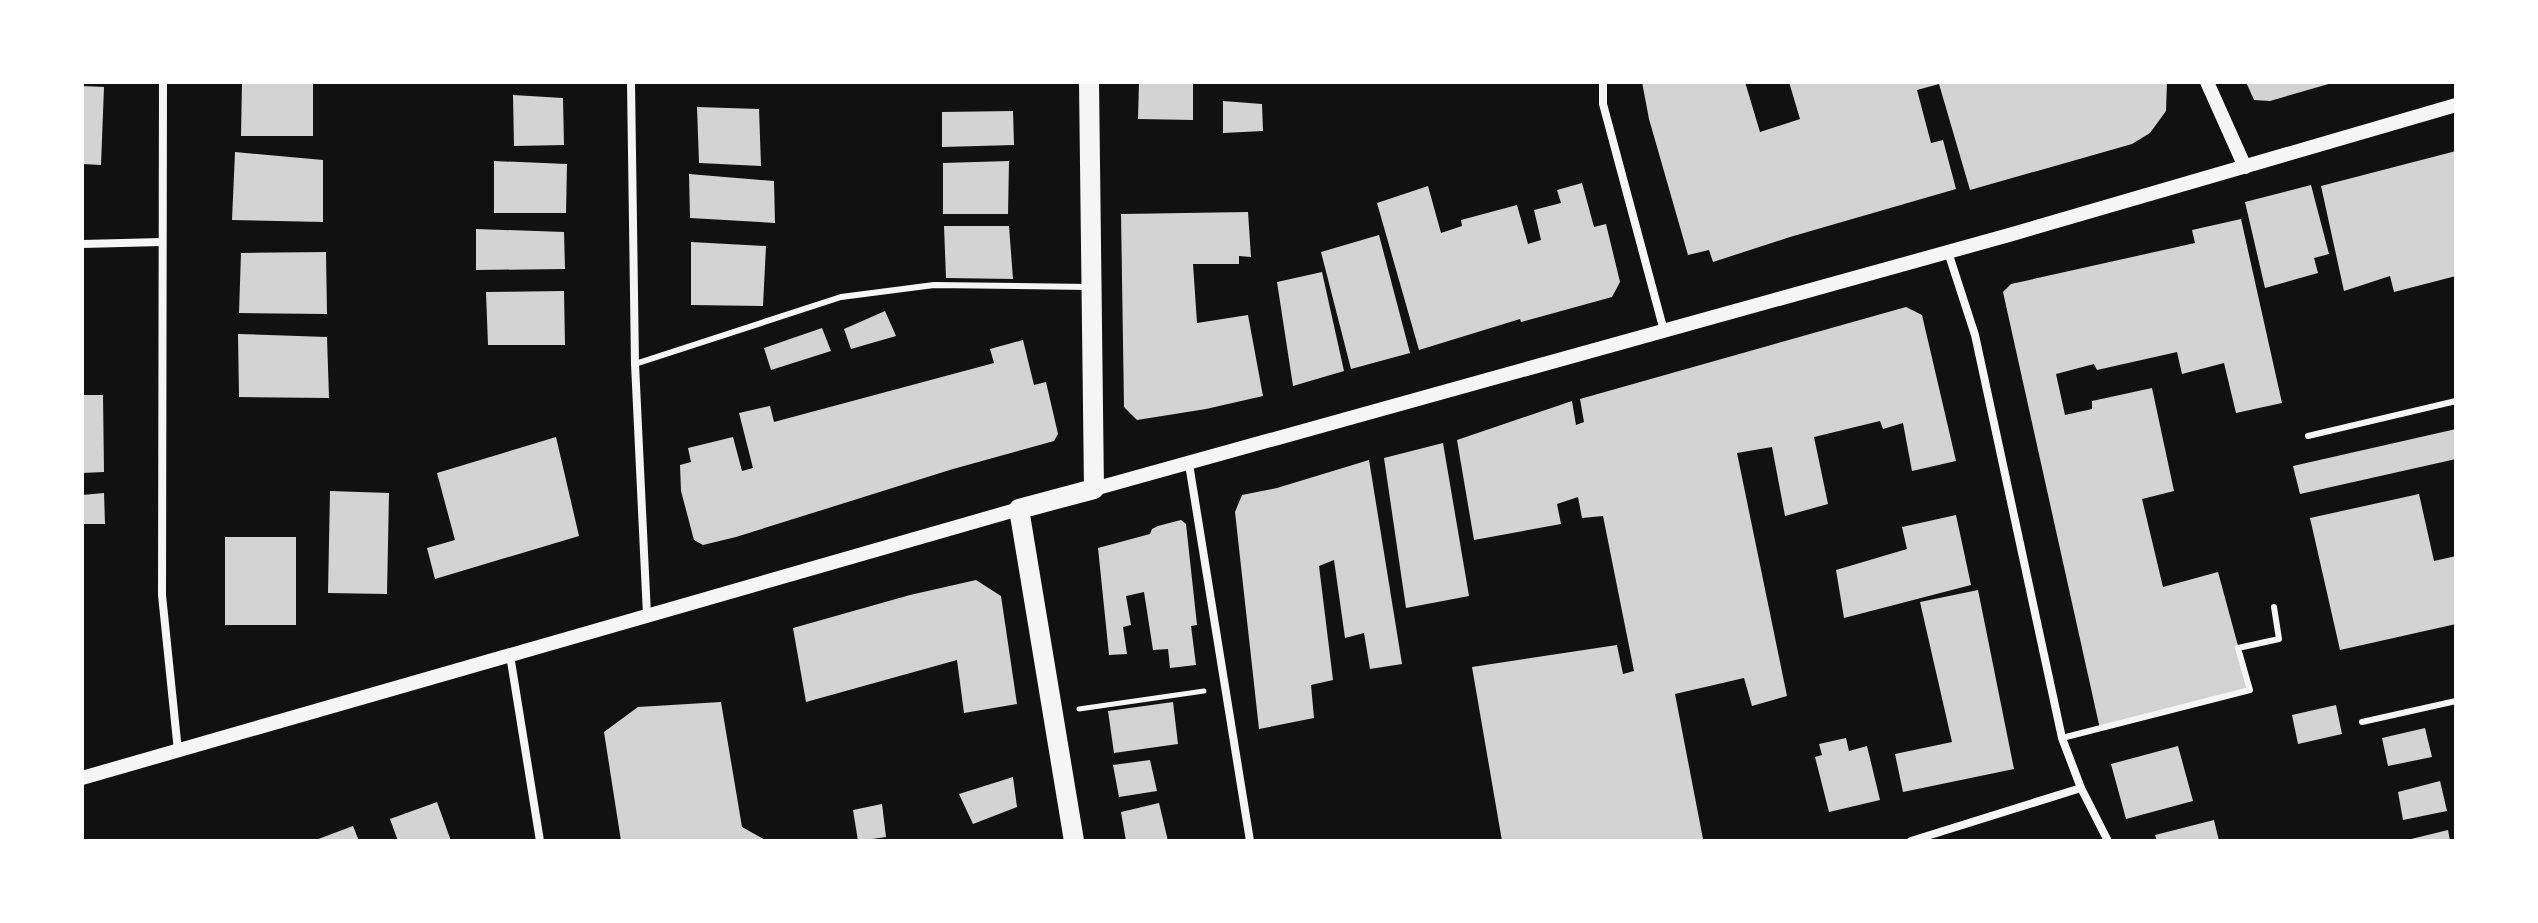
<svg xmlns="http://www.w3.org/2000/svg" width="2538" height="923" viewBox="0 0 2538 923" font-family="Overpass,sans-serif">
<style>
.building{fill:#d3d3d3}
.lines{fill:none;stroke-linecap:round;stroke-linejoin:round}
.path{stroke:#f5f5f5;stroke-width:5}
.service{stroke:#f5f5f5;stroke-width:6}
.minor{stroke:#f5f5f5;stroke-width:8}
.tertiary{stroke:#f5f5f5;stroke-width:14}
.primary{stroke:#f5f5f5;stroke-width:20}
</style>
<rect width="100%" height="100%" fill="#111"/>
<g class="building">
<path d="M242,82L313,83V136H241Z"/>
<path d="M1139,82H1193V120L1138,119Z"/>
<path d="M1642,82H1745L1760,132L1800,119L1789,82H2167L2166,111L2150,133L2132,144L1970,190L1939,84L1917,90L1931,143L1943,140L1956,189L1790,237L1713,262L1709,250L1688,255L1649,119Z"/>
<path d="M2246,82H2331L2332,83L2270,101L2254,100Z"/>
<path d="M82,86L104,87L101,165L82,164Z"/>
<path d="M513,95L563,98L564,145L514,146Z"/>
<path d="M1223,101L1262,104L1263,131L1223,133Z"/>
<path d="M697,107L759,109L761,166L699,163Z"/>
<path d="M1013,111L1014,145L942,147V112Z"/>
<path d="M2456,151V276L2394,292L2390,276L2344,291L2321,186Z"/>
<path d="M235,152L323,160V222L232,220Z"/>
<path d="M494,161L567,164L566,213H494Z"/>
<path d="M1009,161L1008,214H943V163Z"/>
<path d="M689,174L774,181L775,223L690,218Z"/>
<path d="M1582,183L1594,227L1606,224L1620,282L1612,297L1521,322L1520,319L1419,350L1377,203L1428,186L1441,233L1462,226L1461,220L1517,205L1528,244L1541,240L1534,210L1561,203L1557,190Z"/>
<path d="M2311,185L2329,254L2314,258L2318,273L2265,288L2245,202Z"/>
<path d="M1248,212L1251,257L1239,256V264H1193L1197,323L1248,315L1263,396L1206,409L1137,420L1124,407L1121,214Z"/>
<path d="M2241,219L2282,403L2236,413L2224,363L2182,374L2177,352L2097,370L2094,364L2056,374L2065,415L2092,409V401L2152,388L2174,491L2142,499L2163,587L2218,572L2250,690L2100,729L2003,292L2011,284L2195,243L2192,230Z"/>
<path d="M944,226H1009L1013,279L946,278Z"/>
<path d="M476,229L564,232L565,269L476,270Z"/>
<path d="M1379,235L1410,353L1351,369L1321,252Z"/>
<path d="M691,242L766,246L763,306L691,305Z"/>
<path d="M326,252L327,314L239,313L241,253Z"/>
<path d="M1322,272L1344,371L1293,386L1277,282Z"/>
<path d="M564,291L565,345H488L486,292Z"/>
<path d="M1906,307L1922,315L1956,461L1912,471L1903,423L1883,429L1880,421L1814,437L1828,504L1785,516L1772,447L1737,453L1787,696L1752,706L1744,678L1675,694L1703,839L1693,841H1502L1472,667L1617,645L1623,674L1634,671L1603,516L1582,518L1578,497L1557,504L1561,524L1474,540L1457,440L1572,401L1576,425L1584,422L1580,399Z"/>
<path d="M885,311L896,336L851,349L844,329Z"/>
<path d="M822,328L831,351L771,370L764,348Z"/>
<path d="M238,334L327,337L329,398L239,397Z"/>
<path d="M1023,340L1034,385L1046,382L1058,434L1054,441L953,469L736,537L703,545L694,540L681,491L680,465L691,462L688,448L733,437L742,471L753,468L739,413L770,406L774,422L994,363L990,349Z"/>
<path d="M82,395H103L104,472L82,473Z"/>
<path d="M2456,429V459L2300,494L2293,466Z"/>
<path d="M556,437L579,536L435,579L427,548L455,540L437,473Z"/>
<path d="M1443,443L1469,596L1406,608L1384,458Z"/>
<path d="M1369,460L1402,664L1370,669L1364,633L1345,638L1334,560L1319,566L1333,680L1311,685L1314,718L1259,729L1235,512L1242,495L1277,488Z"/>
<path d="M330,491L389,493L387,594L328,593Z"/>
<path d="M104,493L105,524H82V495Z"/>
<path d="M2419,494L2434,561L2456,556V624L2340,650L2310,518Z"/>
<path d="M1956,515L1971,585L1844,618L1836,570L1907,549L1902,527Z"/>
<path d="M1181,520L1186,524L1197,625L1191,626L1196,665L1170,668L1168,649L1153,650L1144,592L1126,596L1131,625L1123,627L1127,654L1109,655L1098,548L1150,534L1152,529L1158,526Z"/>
<rect x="225" y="537" width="71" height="88"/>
<path d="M976,580L1001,596L1017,704L964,713L957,660L806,702L793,628L910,595Z"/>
<path d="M1978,590L2014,769L1903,792L1895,754L1952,742L1920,602Z"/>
<path d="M721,702L742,827L767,841H621L604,732L638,707Z"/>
<path d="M1173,702L1178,744L1114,753L1108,711Z"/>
<path d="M2336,705L2342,734L2298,744L2292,715Z"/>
<path d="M2425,728L2432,757L2388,766L2382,738Z"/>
<path d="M1846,738L1849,751L1867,746L1880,800L1829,812L1815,757L1822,755L1819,744Z"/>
<path d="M2178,746L2193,801L2126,819L2111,764Z"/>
<path d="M1150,760L1157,791L1119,797L1113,765Z"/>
<path d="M1013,777L1017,807L973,824L959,794Z"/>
<path d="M2440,781L2447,811L2403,820L2398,792Z"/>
<path d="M437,802L451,841H398L390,819Z"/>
<path d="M1159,803L1168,841H1126L1121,812Z"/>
<path d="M882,804L886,837L858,841L853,810Z"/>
<path d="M2214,820L2219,841H2157L2155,835Z"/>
<path d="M353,826L359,841H313Z"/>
<path d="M2448,830L2450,841H2407V840Z"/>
</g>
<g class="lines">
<path class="path" d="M1079,709L1204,691"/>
<g class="service">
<path d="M635,364L841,297L934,285L1089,287"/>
<path d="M2308,436L2456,401"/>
<path d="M2362,722L2456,701"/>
<path d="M2062,738L2250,690L2238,648L2279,639L2274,607"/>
</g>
<g class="minor">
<path d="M163,82L162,595L178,751"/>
<path d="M631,82L635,364L647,615"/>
<path d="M1603,82V104L1664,331"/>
<path d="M82,244L162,242"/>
<path d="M1948,252L1975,335L2062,738L2081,788L2108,841"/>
<path d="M1189,464L1250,841"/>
<path d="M510,655L540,841"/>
<path d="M1911,841L2081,788"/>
</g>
<g class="tertiary">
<path d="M2207,82L2245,167"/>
<path d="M1094,489L2009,235L2456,105"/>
<path d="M82,778L1019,509"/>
</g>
<path class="primary" d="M1074,841L1019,509L1094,489L1089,82"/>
</g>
<rect width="2538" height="923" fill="none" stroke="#ffffff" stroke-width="168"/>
</svg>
